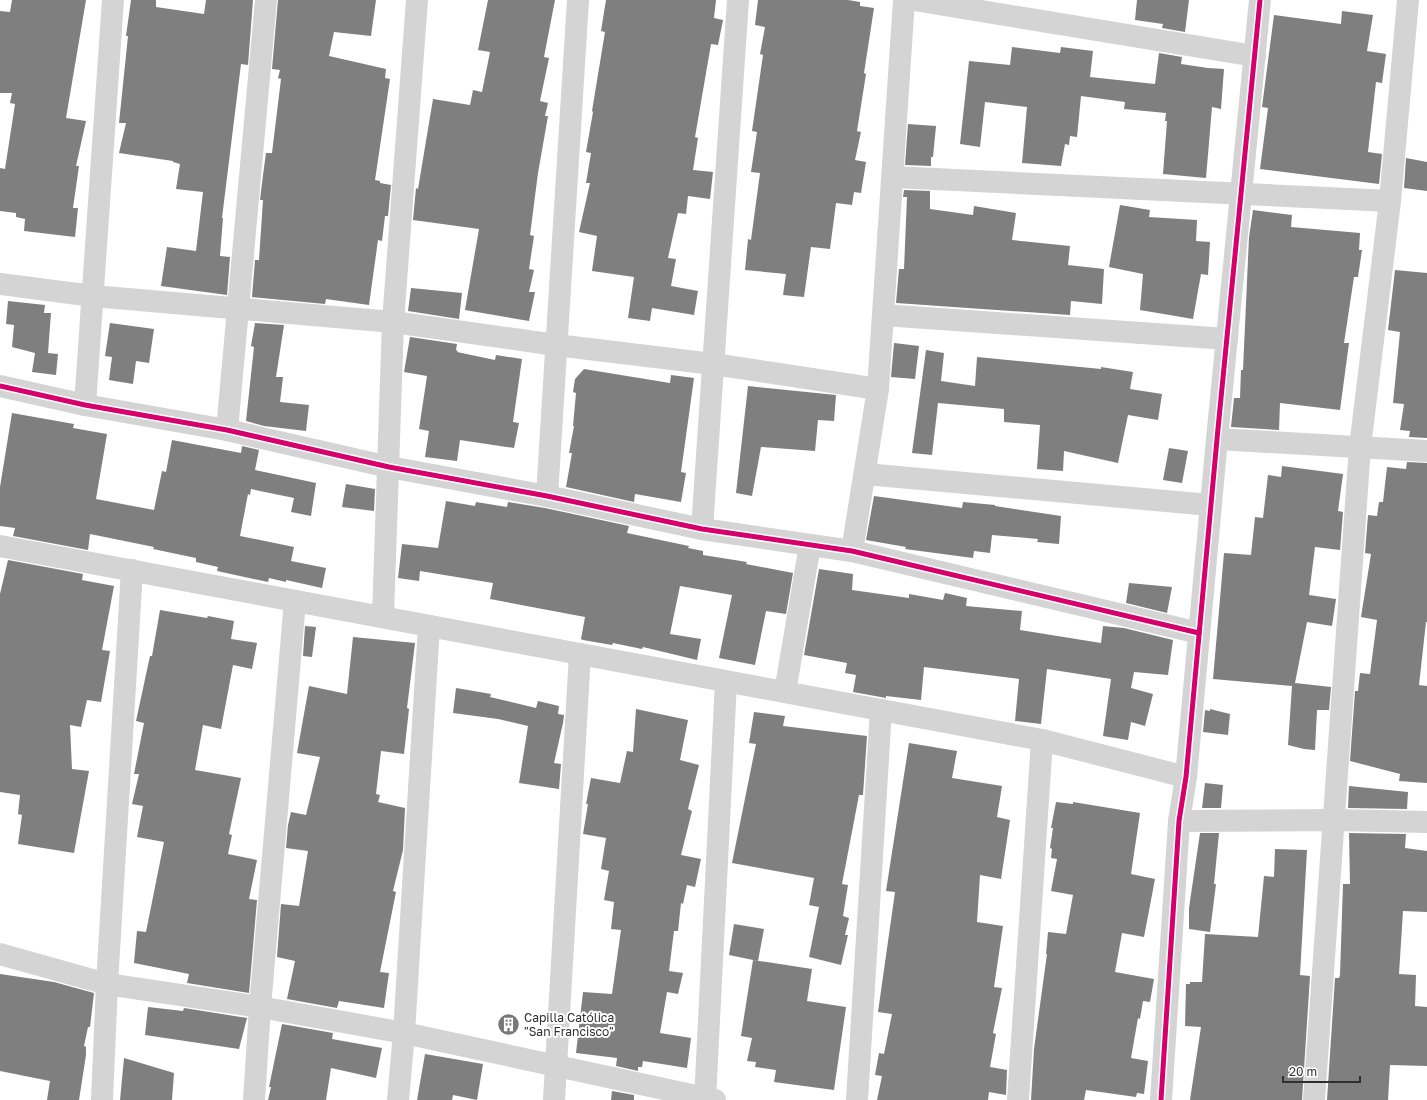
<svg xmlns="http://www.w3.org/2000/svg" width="1427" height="1100" viewBox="0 0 1427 1100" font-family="'Golos Text',sans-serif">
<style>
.building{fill:#7f7f7f}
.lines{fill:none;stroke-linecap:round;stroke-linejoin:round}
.minor{stroke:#d4d4d4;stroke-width:22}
.cycleway-casing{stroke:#fff;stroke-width:8}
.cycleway{stroke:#d6006c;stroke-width:5}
.labels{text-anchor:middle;stroke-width:4;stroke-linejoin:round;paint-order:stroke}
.poi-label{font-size:12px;fill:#2f2f2f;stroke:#fff;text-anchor:start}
</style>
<rect width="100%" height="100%" fill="#fff"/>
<g class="building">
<path d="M12,0H86L66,118L86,121L76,166H79L73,208H78L75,237L24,231L25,219L16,217V213L0,211V168L5,169L15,104L10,103L12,93H0V11L10,12Z"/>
<path d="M131,0H156V7L204,14L206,0H253L248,65L241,64L222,218H223L220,256L230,257L227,295L161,286L167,247L196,251L203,192L176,189L180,164L173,162V161L119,153L126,123H119L128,36H126Z"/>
<path d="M278,0H376L371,36L334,32L329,56L386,69L385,78L390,79L375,180L380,181V183L391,185L388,216H385L382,241L378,240L369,305L326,299L325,304L252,297L255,260H259L263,200H260L263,175L266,153H272L281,79L278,78L280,70L272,69Z"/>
<path d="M488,0H555L544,57L549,58L540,101L548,103L545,116H548L538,173L530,235L534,236L529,269L534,270L529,292H535L529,321L465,310L479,229L413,220L416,188L418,189L433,99L470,105L473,90L482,92L490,52L478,50Z"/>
<path d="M606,0H716L714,18L723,20L718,45L711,44L695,137L698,138L693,170L713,172L710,199L688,196L686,214L678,213L668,258L676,259L671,286L698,291L694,315L652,308L650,321L628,318L634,277L592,271L597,236L579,232L590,183H586L591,153L586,152L593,112L592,111L605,32L601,31Z"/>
<path d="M758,0H848L860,2V6L874,8L864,73L866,74L857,131L861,132L855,160L866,162L861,193L854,192L852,205L836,203L830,249L811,247L804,297L783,295L786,274L745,270L748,239L751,240L760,173L751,172L757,132L752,131L763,55L760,54L765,27L755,25Z"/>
<path d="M1137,0H1189L1185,32L1162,28L1163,24L1135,20Z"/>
<path d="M1342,11L1373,15L1367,51L1386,54L1382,83L1376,82L1368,152L1382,154L1379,184L1260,169L1268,108L1262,107L1274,15L1341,24Z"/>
<path d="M1012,47L1060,53L1061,47L1093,51L1090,77L1155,84L1159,53L1182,57L1181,64L1208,68L1224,69L1221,109L1212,107L1206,178L1163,174L1167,121H1165L1166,113L1124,109L1125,102L1081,96L1077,137L1070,136L1069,145L1065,144L1061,166L1022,163L1027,107L985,102L980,147L960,144L969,61L1010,65Z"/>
<path d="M908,124L936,126L933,157H931V166L905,165Z"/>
<path d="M1406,158L1427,162V191L1404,188Z"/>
<path d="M904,190L930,191V209L973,215L974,206L1016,213L1012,240L1070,246L1068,265L1104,269L1102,304L1071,301L1070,315L896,303L899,269H904L907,197H903Z"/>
<path d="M1120,205L1150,210L1149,217L1197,220L1196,241L1210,242L1208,275L1201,274L1193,319L1140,310L1143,274L1109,267Z"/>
<path d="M1253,210L1292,215L1291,227L1360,233L1359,250H1362L1358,277H1354L1344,343H1349L1340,410L1280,403L1279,430L1231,427L1234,398H1240L1241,370H1243L1249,237Z"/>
<path d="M1395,270L1427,273V438L1409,437L1410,431L1400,430L1404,404L1393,403L1400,332L1388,330Z"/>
<path d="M411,288L462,293L459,319L408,311Z"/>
<path d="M8,301L45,305L44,313H51L48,353L58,354L56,375L32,372L35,353L12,347L14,325L6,324Z"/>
<path d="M110,323L154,329L149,363L136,361L133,384L109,380L112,357L105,356Z"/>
<path d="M255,323L284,325L276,377H283L280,402L309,405L306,431L264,426L246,421L254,347L251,346Z"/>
<path d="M410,337L457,344L456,350L458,351L457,352L495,360L496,355L522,359L513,422L519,423L514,448L460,440L457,461L425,457L429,431L419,429L427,376L404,372Z"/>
<path d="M894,343L919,346L915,379L891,377Z"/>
<path d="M926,350L944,353L941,381L975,386L977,357L1101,369V367L1133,372L1130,389L1162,394L1158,420L1128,415L1118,463L1064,451L1063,471L1037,469L1040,425L1004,422V409L938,403L932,455L912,453Z"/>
<path d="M584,369L670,383L671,375L694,378L681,472L686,473L681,502L635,494L634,502L566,487L572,453H569L574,426H573L576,393L573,392L575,379Z"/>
<path d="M748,386L836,395L834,421L818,420L815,451L761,447L752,496L736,493Z"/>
<path d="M12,413L74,424L73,428L107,434L96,499L154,510L162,471L166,472L172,440L241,453L242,446L259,450L255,470L316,483L311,516L291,512L294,498L251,489L250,495L248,494L240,536L294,547L291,561L326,568L322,588L286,580V582L269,578L268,582L217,571L218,567L196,562V558L153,549L154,547L90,534L88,550L13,536L15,528L0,526V487Z"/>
<path d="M1169,448L1188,451L1182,483L1163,480Z"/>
<path d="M1407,462L1427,463V622H1426L1419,685L1427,686V783L1399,781L1400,774L1350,761L1355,691H1358L1360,673L1370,674L1377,620L1361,617L1371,554L1365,553L1368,515L1377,516L1379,502H1383L1387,467L1406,469Z"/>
<path d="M1282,466L1343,474L1338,511L1343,512L1340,550L1315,547L1309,595L1336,599L1332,626L1307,622L1295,683L1331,687L1329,710H1317L1315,750L1304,749L1288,745L1292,686L1213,679L1224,553L1251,555L1255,517L1263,518L1268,475L1281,477Z"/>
<path d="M346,484L375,489L374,511L342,507Z"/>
<path d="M874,496L962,508L963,502L995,505V506L1061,516L1059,544L1037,542L1038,539L992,535L990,553L974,551L973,558L905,549L906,547L866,540Z"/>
<path d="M446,501L475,506L476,502L507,507L508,502L545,508L629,526L627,533L689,546L688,548L703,551V555L747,562L746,564L793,573L786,614L766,611L755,665L719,658L732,595L680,586L670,634L701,639L697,660L643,647L642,649L613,643L612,645L583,640L581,639L585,617L490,599L493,583L420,571L419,581L398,578L402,544L438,548Z"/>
<path d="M8,560L83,574L82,580L114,586L102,650L110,651L101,702L87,700L81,727L70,725L72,769L89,771L74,853L18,844L22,815L18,814L20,795L0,792V594Z"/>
<path d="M819,569L853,574L852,590L909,598V594L943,600L945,593L967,598L966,606L1022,611L1020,630L1101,643L1103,626L1124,628L1173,640L1168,675L1134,672L1131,688L1153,694L1145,726L1131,722L1128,740L1103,736L1111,679L1047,669L1041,724L1015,721L1019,679L924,667L921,700L886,696V698L853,692L856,675L845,673L847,663L804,655Z"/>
<path d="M1129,583L1172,587L1167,613L1126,603Z"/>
<path d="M160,610L207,618L208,616L234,621L231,639L257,643L252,669L233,665L221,729L203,725L195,770L241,778L229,834L232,835L228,854L257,860L249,899L257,900L249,993L187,983L189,974L134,963L137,931L146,932L164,842L137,837L143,806L132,804L139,774H134L144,723L136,721L150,656H152Z"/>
<path d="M305,626L316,627L312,657L303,656Z"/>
<path d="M353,637L415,643L407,708L409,709L404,754L381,751L376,794L380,795L378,802L405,808L403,850L393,891L396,892L380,972L389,973L384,1008L339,1001L337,1008L287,999L295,961L277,957L281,904L299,906L308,851L286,848L288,825L291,812L306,815L320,757L297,753L309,686L347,694Z"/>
<path d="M456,688L491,694L490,697L536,708L538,701L559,706L558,714L564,715L563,723L554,763L561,764L559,789L519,783L528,726L498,719L453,713Z"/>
<path d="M636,709L688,720L680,760L699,765L688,809L692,811L681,855L701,859L695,887L687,885L683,904L681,903L678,931H674L669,971L683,973L678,994L667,992L660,1033L691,1038L687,1068L643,1061L642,1067H638V1071L616,1066L617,1058L576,1053L583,992L612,994L621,930L611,929L614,902L604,900L609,871L601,869L606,838L583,834L588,804H586L591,778L620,783L627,751L633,752Z"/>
<path d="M1210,709L1230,714L1228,735L1203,732L1205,710L1210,711Z"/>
<path d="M754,712L785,716L783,726L867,736L863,795H859L842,884L848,885L843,916L849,918L845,935H848L841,965L809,957L819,907L809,905L814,878L732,863L756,744L749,743Z"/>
<path d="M909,743L957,751L952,778L1002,786L997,817L1010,820L1001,879L980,875L977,922L1003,926L994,987L1002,988L993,1033L996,1034L990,1067L1007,1070L1006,1095L989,1092L988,1100H877L882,1076L875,1075L879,1053L884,1054L892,1014L878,1012L895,892L886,891Z"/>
<path d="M1205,783L1223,785L1221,808H1202Z"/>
<path d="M1349,786L1408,792L1407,809L1348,808Z"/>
<path d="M1056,802L1073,804V802L1140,813L1131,874L1155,879L1144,937L1122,933L1115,972L1154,979L1150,1002L1143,1001L1140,1019L1138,1018L1131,1058L1148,1061L1144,1094L1137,1093L1136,1097L1086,1090L1084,1100H1031L1034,1049L1047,954H1046L1048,932L1066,934L1073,895L1051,891L1057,859L1051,858L1052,849L1050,848L1053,828H1051Z"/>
<path d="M1200,833H1219L1214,884H1216L1210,932L1189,929V908Z"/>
<path d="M1349,833L1406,834L1405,848L1427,851V912L1403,911L1399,974L1416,975L1415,1006L1427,1007V1066L1390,1065L1388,1100H1327L1335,978H1339L1340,975L1343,884H1350Z"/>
<path d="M1275,849L1307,850L1300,975L1310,976L1302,1100H1190L1201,1027L1185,1026L1186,984H1190V982H1202L1205,934L1258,937L1264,876L1274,877Z"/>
<path d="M734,924L764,929L758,961L729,955Z"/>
<path d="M753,960L812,969L807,1001L846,1007L834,1090L774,1082L776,1070L755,1067L756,1062L747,1061L752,1038L741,1036Z"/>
<path d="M0,974L54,982L94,993L90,1027H88L84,1046L86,1047V1055L79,1100H47L50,1081L0,1071Z"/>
<path d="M148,1007L183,1011L184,1008L247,1018L239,1049L145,1035Z"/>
<path d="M282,1024L333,1033L332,1039L382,1048L376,1078L331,1068L326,1100H268L271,1087H269Z"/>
<path d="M425,1054L483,1064L477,1100L453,1095L452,1100H417Z"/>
<path d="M124,1058L174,1073L172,1100H120Z"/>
<path d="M612,1091L634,1095V1100H611Z"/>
</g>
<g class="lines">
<g class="minor">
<path d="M914,0L1255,56"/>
<path d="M893,177L1390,201"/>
<path d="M0,284L93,296L393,322L556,345L713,364L878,389"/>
<path d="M883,315L1227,339"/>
<path d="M0,386L85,405L227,430L389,467L547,496L702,529L852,551L1199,633"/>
<path d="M85,405L113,0"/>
<path d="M227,430L266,0"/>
<path d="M1217,439L1427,451"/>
<path d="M865,474L1210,505"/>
<path d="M547,496L578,0"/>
<path d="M702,529L738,0"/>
<path d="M0,546L1042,740L1186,777"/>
<path d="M852,551L878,389L904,0"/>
<path d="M383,616L393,322L417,0"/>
<path d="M785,692L810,545"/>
<path d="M1179,821L1334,820L1427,822"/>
<path d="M0,954L107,984L260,1007L404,1033L715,1100"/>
<path d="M102,1100L107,984L132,570"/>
<path d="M254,1100L260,1007L295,601"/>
<path d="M398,1100L404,1033L429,626"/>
<path d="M554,1100L580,654"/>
<path d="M705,1100L726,682"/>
<path d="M857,1100L881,710"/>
<path d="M1018,1100L1042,740"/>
<path d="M1161,1100L1179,821L1186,777L1217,439L1260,0"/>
<path d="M1314,1100L1360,447L1390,201L1408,0"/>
</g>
<defs>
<g id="cycleway">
<path d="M0,386L85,405L227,430L389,467L547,496L702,529L852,551L1199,633"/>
<path d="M1161,1100L1179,821L1186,777L1217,439L1260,0"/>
</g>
</defs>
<use href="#cycleway" class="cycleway-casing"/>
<use href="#cycleway" class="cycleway"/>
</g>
<defs>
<symbol id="building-disc" viewBox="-11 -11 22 22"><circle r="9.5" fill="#787878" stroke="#fff"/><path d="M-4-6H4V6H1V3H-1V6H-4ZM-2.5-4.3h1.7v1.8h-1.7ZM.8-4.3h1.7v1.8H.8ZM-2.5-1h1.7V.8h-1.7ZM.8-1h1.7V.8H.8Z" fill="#fff"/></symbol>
</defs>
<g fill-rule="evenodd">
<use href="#building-disc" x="496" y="1012" width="25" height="25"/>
</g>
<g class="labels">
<g class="poi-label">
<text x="524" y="1022">Capilla Católica<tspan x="524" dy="14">"San Francisco"</tspan></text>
</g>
</g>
<path d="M1283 1076v6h77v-6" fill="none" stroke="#2f2f2f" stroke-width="2"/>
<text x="1289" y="1076" font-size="12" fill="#2f2f2f" stroke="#ffffff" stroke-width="3" paint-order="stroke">20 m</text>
</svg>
